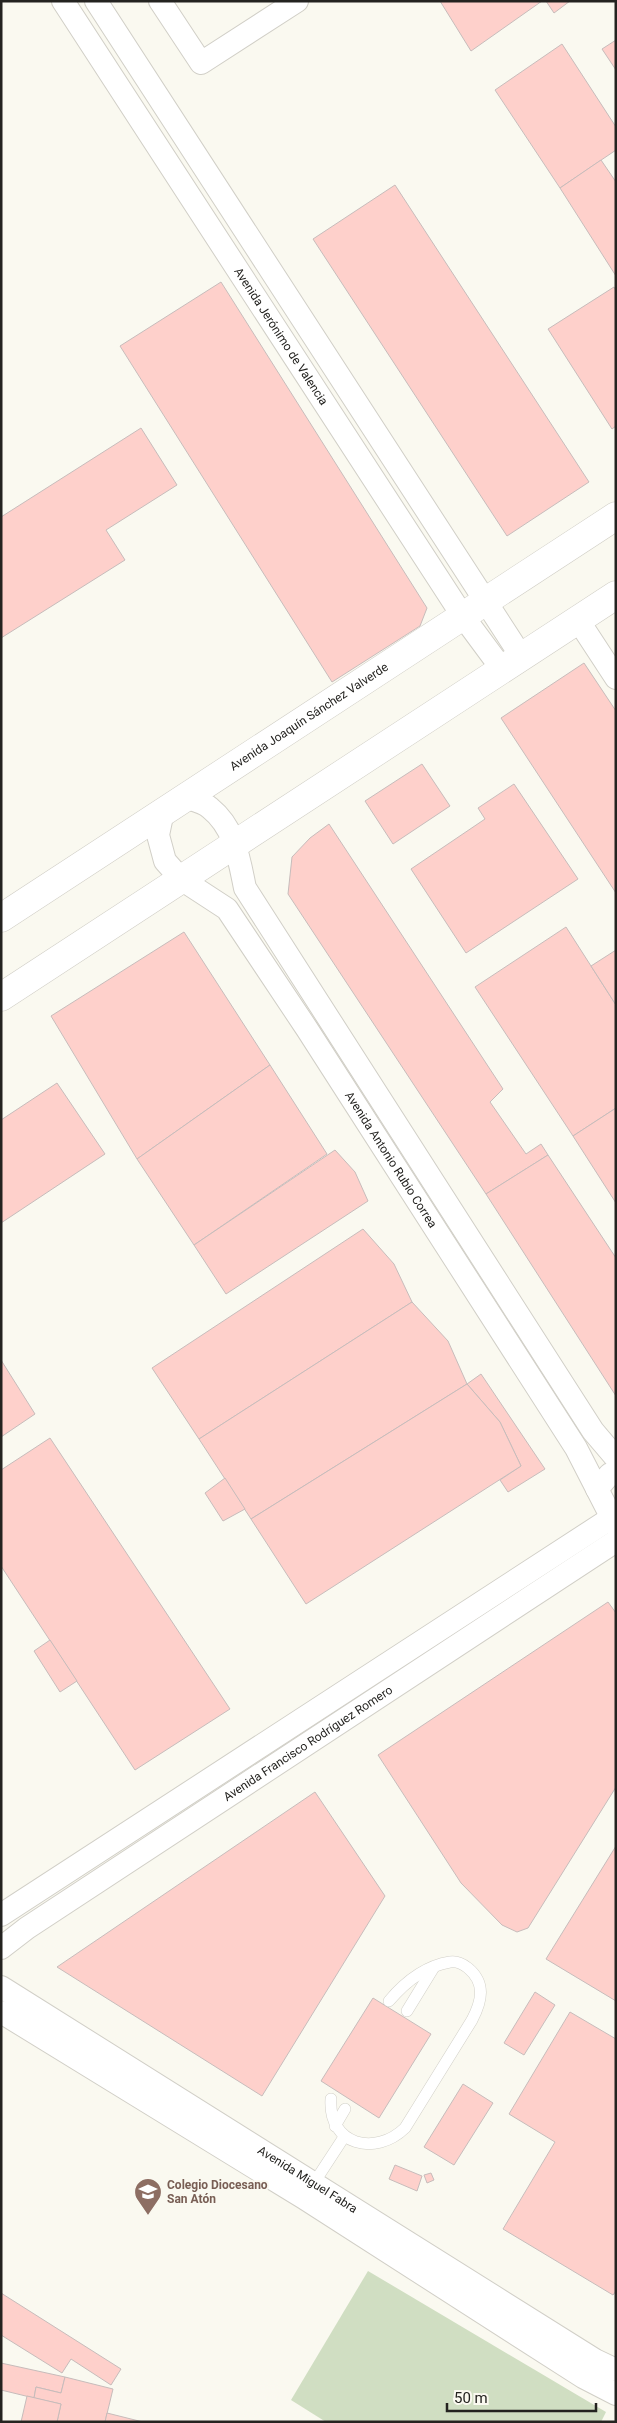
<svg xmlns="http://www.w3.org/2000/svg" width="617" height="2423" viewBox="0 0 617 2423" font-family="Roboto,sans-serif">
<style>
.green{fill:#d0dec2}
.building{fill:#fed0cb;stroke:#c7bcbb}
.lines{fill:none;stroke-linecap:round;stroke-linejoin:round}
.service-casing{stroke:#d1cfc7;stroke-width:12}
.minor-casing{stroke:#d1cfc7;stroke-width:24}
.secondary-casing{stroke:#d1cfc7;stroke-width:29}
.service{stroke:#fff;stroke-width:11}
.minor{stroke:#fff;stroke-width:22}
.secondary{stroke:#fff;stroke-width:28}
.labels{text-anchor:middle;stroke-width:4;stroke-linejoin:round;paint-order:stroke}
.street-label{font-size:12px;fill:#242320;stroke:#faf9f0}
.education-label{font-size:12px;font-weight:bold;fill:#785e54;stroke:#faf9f0;text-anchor:start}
</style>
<rect width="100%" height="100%" fill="#faf9f0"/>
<path class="green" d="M368,2271L606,2412L601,2422H326L291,2400Z"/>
<g class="building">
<path d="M440,1H542L471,51Z"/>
<path d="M546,1H570L554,13Z"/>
<path d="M616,40V70L602,49Z"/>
<path d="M562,44L616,127V150L560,188L495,90Z"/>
<path d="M601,160L616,182V276L560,188Z"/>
<path d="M395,185L589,482L507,536L313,239Z"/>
<path d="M221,282L427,608L420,626L332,682L120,346Z"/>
<path d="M614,287L616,291V426L612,429L548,329Z"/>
<path d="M141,428L177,485L106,530L125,560L1,638V517Z"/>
<path d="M584,663L616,711V893L501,718Z"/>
<path d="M422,764L450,806L393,844L365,801Z"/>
<path d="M514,784L578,879L466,953L411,869L485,819L478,808Z"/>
<path d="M329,824L503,1089L490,1102L526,1154L541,1144L548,1155L486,1194L288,894L292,857L310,838Z"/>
<path d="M566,927L616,1005V1108L573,1136L475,987Z"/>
<path d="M184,932L270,1065L137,1159L51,1016Z"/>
<path d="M616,950V1005L591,966Z"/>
<path d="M270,1065L327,1154L194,1245L137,1159Z"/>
<path d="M57,1083L105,1154L1,1223V1120Z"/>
<path d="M616,1108V1203L573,1136Z"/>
<path d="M335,1150L355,1172L368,1201L226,1294L194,1245Z"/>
<path d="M548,1155L616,1258V1396L486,1194Z"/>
<path d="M363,1229L394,1264L412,1302L199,1439L152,1368Z"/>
<path d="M412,1302L448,1341L467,1384L251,1519L199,1439Z"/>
<path d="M1,1360L35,1414L1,1437Z"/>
<path d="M481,1374L545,1469L508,1492L500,1480L521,1466L500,1422L467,1384Z"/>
<path d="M467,1384L500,1422L521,1466L306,1604L251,1519Z"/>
<path d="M50,1438L230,1709L135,1770L1,1566V1470Z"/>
<path d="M225,1478L245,1509L223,1521L205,1493Z"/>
<path d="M608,1602L616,1613V1787L528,1928L517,1932L502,1925L461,1883L378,1755Z"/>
<path d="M50,1640L77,1681L60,1692L34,1651Z"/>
<path d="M315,1792L385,1896L262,2096L57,1967Z"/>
<path d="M616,1846V2001L546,1959Z"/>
<path d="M535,1992L555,2005L524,2055L504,2043Z"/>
<path d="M373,1998L431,2034L379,2118L321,2081Z"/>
<path d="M570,2012L616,2039V2291L613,2295L503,2229L555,2142L509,2114Z"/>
<path d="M463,2084L493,2103L454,2165L424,2147Z"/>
<path d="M395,2165L422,2176L417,2191L389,2179Z"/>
<path d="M431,2173L434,2180L427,2183L424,2175Z"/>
<path d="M1,2293L121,2369L111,2385L71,2359L62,2373L1,2335Z"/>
<path d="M1,2363L65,2377L61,2393L36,2387L34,2398L1,2390Z"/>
<path d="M65,2377L113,2389L105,2422H57L61,2404L34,2398L36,2387L61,2393Z"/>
<path d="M27,2396L61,2404L57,2422H21Z"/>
<path d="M107,2413L143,2422H105Z"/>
</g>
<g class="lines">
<defs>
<g id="service">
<path d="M407,2011L434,1967"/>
<path d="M331,2099C328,2145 375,2157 405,2128L472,2020C482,2001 486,1983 468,1968C463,1964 456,1961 450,1962C425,1966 405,1982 389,2001"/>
<path d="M335,2126L345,2109"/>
<path d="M312,2186L344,2137"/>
</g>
<g id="minor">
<path id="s1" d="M63,1L462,615L502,669"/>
<path d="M96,1L521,656"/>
<path d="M160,1L201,63L297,1"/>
<path d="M578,620L616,678"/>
<path d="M185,797C193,800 204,802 210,808C235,828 239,859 245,888L593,1431L616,1458"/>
<path id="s2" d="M163,811L158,835L165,861L181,879L227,909L307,1029L576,1448L616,1526"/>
<path d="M597,1489L610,1474L616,1473"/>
<path d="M1,1915L616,1515"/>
<path id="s3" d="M1,1948L27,1928L616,1541"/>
<path id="s4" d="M1,1987L595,2360L616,2370"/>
<path d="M1,2012L304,2198L583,2377L616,2394"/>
</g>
<g id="secondary">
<path id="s5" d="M1,918L616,516"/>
<path d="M1,997L616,595"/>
</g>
</defs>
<use href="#service" class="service-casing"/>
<use href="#minor" class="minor-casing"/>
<use href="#secondary" class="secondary-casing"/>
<use href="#service" class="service"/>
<use href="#minor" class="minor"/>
<use href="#secondary" class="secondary"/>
</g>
<defs>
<symbol id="school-pin" viewBox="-11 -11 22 30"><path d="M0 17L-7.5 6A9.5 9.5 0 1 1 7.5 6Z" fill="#8d6e63" stroke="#faf9f0"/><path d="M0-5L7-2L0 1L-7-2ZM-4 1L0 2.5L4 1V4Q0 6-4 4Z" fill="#fff"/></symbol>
</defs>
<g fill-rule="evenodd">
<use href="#school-pin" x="132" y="2176" width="32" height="43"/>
</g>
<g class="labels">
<g class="street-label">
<text dy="4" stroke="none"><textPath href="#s1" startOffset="400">Avenida Jerónimo de Valencia</textPath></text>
<text dy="4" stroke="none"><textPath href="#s5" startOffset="368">Avenida Joaquín Sánchez Valverde</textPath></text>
<text dy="4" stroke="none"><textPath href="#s2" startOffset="430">Avenida Antonio Rubio Correa</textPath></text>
<text dy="4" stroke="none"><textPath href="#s3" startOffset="369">Avenida Francisco Rodríguez Romero</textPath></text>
<text dy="4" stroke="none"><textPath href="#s4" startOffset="362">Avenida Miguel Fabra</textPath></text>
</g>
<g class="education-label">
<text x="167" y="2189">Colegio Diocesano<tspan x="167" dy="14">San Atón</tspan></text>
</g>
</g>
<rect width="617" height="2423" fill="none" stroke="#242320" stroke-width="5"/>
<path d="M447 2403v8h149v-8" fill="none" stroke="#242320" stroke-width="2.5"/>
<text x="454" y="2403" font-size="15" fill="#242320" stroke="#faf9f0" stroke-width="4" paint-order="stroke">50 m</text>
</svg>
